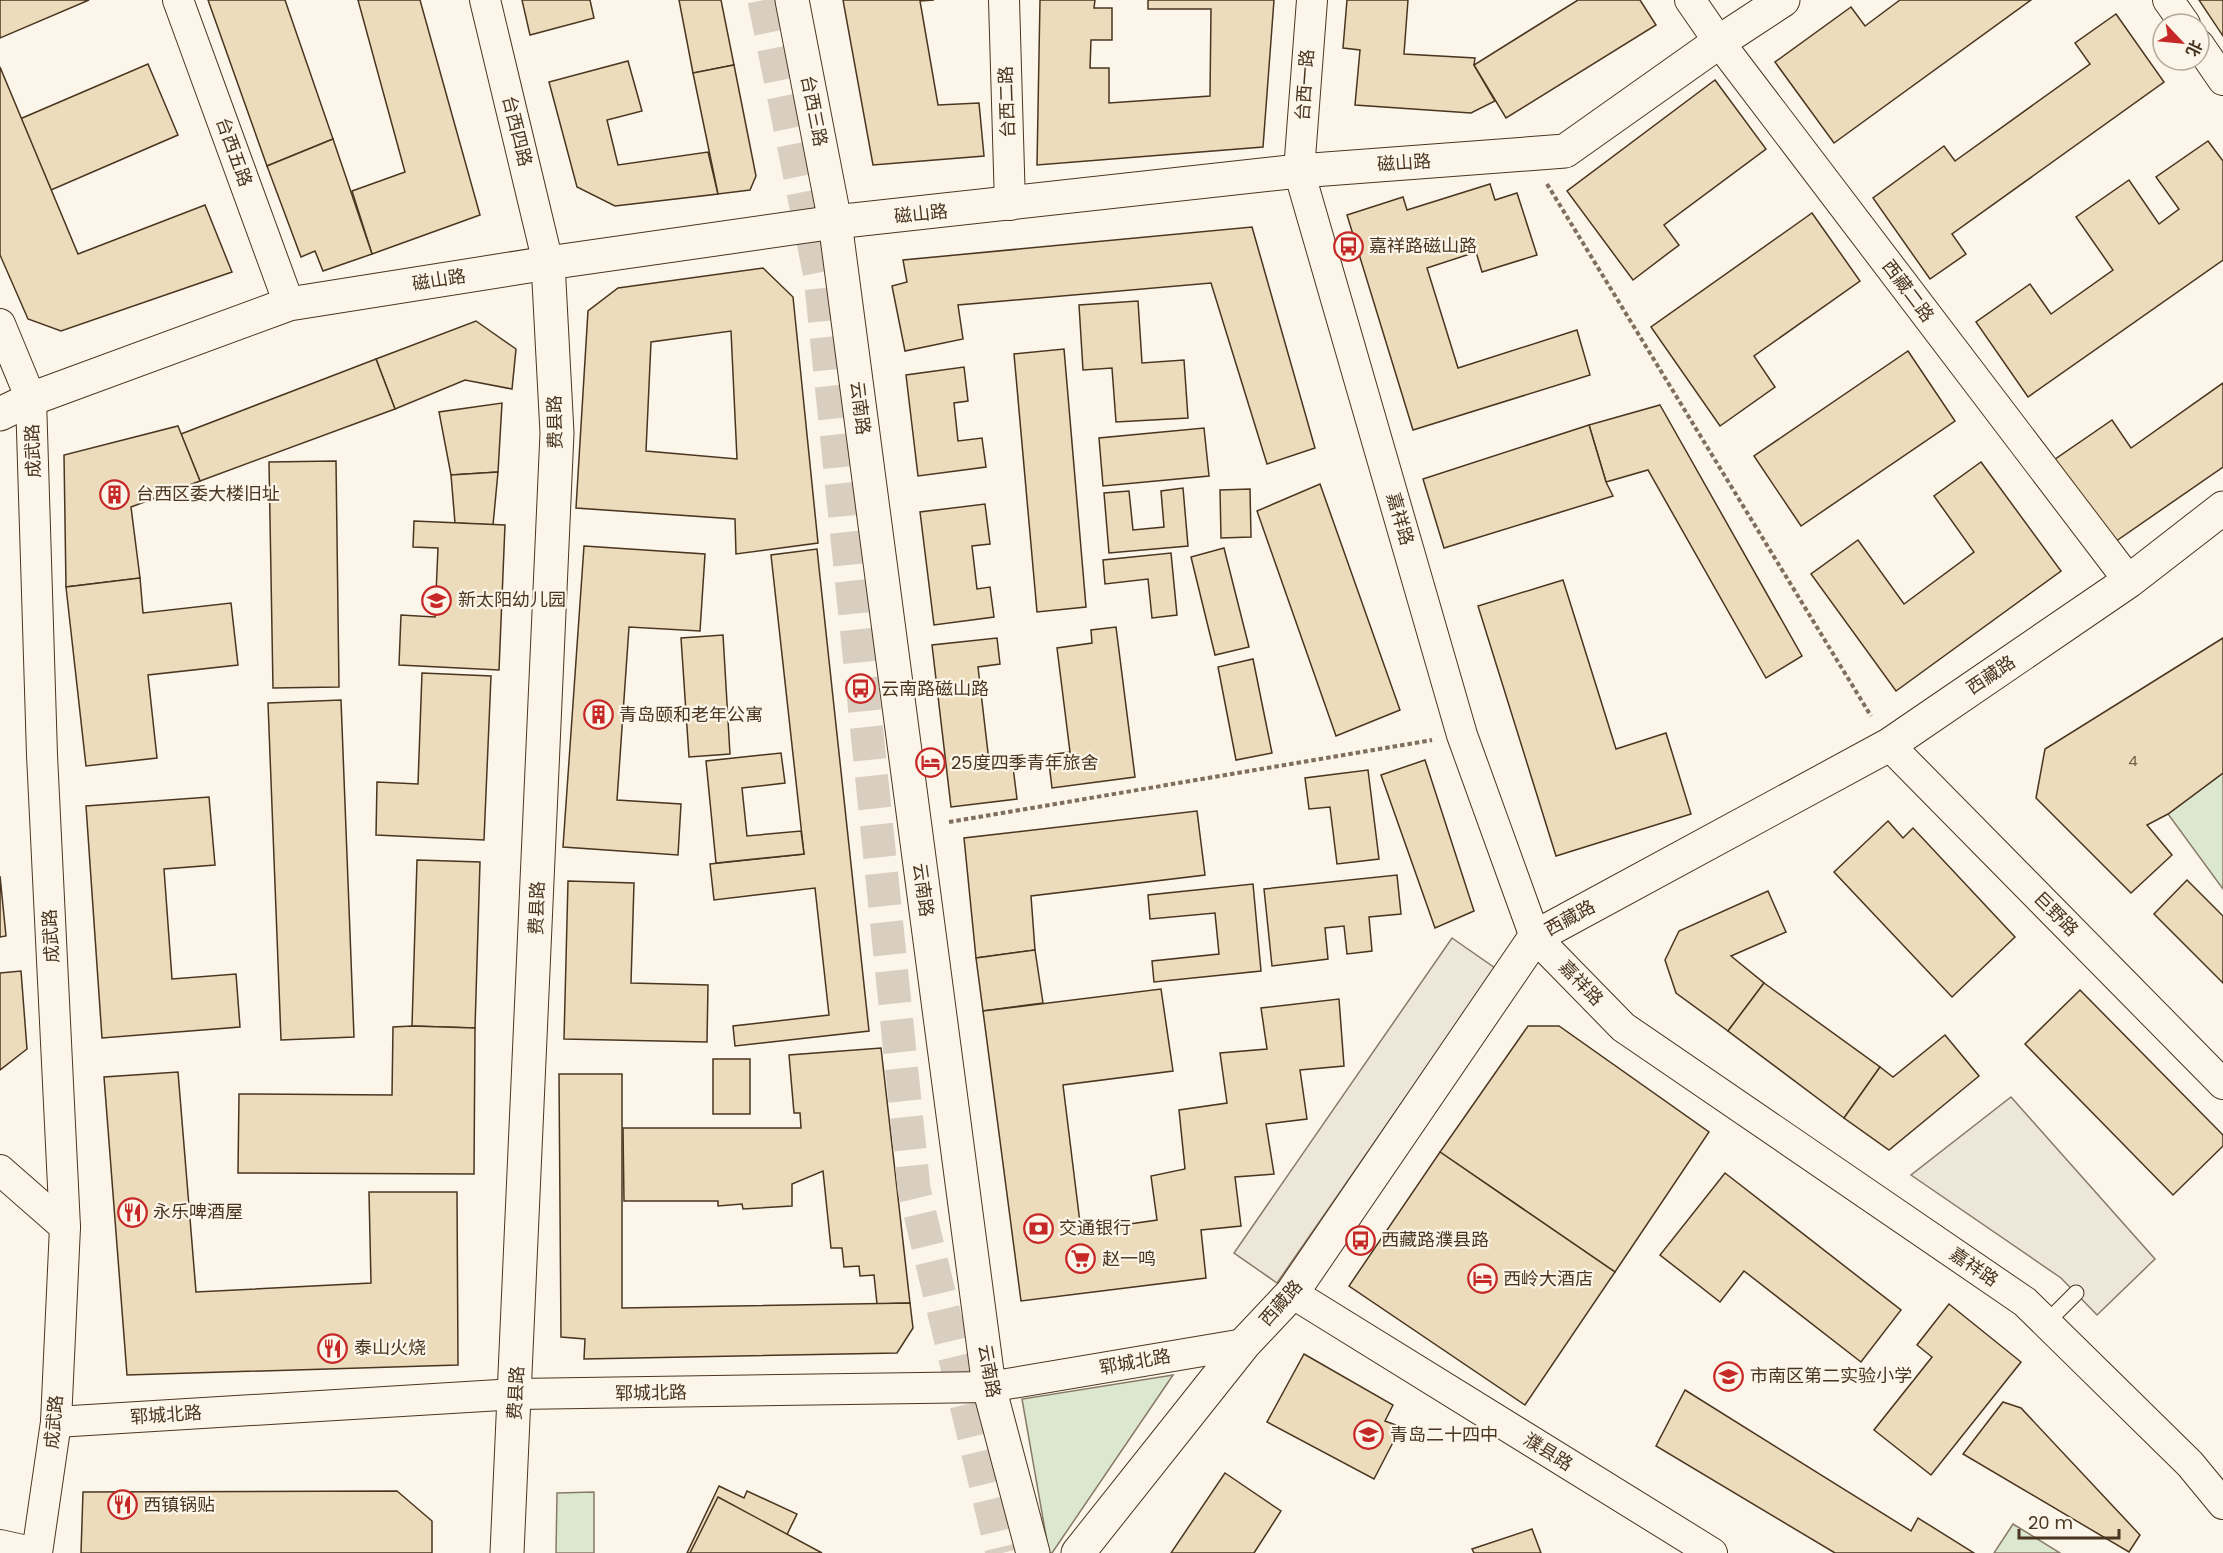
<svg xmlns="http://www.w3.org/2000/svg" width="2223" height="1553" viewBox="0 0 2223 1553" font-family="Poppins,'Noto Sans SC',sans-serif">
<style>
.green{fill:#dce7d0;stroke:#887966;stroke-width:1.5}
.parking{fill:#ede7d9;stroke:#887966;stroke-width:1.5}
.building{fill:#ecdcbc;stroke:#4a3520;stroke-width:1.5;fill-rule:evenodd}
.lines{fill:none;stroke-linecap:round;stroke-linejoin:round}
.trunk-tunnel{stroke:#d8cfc1;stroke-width:33;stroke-dasharray:33 16;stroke-linecap:butt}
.service-casing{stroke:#4a3520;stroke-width:17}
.minor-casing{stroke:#4a3520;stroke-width:32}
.tertiary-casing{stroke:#4a3520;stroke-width:35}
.path{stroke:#7f6f5c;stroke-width:4;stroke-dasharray:4.5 3;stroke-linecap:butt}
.service{stroke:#fbf6e9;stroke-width:15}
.minor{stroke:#fbf6e9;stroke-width:30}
.tertiary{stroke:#fbf6e9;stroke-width:33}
.labels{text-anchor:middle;stroke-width:4.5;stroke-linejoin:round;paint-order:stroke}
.number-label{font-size:15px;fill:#725f47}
.street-label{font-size:18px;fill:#4a3520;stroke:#fbf6e9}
.poi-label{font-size:18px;fill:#4a3520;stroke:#fbf6e9;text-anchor:start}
</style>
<rect width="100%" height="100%" fill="#fbf6e9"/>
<g class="green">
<path d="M2223,773V889L2168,814Z"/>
<path d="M1173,1375L1052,1553H1049L1022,1399Z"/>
<path d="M594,1492V1553H556L557,1493Z"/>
<path d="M2013,1524L2060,1553H1994Z"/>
</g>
<g class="parking">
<path d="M1452,938L1495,968L1277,1283L1234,1253Z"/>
<path d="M2011,1097L2155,1259L2097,1315L2061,1278L1911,1175Z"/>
</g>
<g class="building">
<path d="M0,0H89L0,38Z"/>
<path d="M208,0H285L333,139L267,166Z"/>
<path d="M358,0H420L480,215L372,254L352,191L405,172Z"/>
<path d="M522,0H590L594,18L530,35Z"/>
<path d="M679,0H721L734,65L693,73Z"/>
<path d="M843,0H934L920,1L938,105L979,103L984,156L873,165Z"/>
<path d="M1040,0H1095L1094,8H1112V40H1091L1090,68H1109V103L1210,96L1211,9H1148V0H1274L1263,147L1037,165Z"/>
<path d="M1347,0H1408L1404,54L1475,58L1474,65L1495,101L1471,113L1355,105L1360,50L1343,48Z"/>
<path d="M1578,0H1640L1656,25L1506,118L1474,65Z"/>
<path d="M1900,0H2031L1834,143L1775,62L1851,7L1865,26Z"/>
<path d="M2199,0H2223V36Z"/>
<path d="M2116,14L2164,82L1952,234L1966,254L1930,279L1873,198L1944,146L1955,161L2090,64L2075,43Z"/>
<path d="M628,61L642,111L607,120L618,165L708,152L718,194L615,206L577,187L549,82Z"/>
<path d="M148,64L178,135L51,190L20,119Z"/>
<path d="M734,65L756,176L750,190L718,194L693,73Z"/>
<path d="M0,67L78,254L205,205L232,272L61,331L28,319L0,255Z"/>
<path d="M1715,80L1766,149L1664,225L1679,245L1633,280L1567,191Z"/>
<path d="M333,139L372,254L323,271L315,251L301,257L267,166Z"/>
<path d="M2208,141L2223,161V260L2028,397L1976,322L2030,284L2051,314L2113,270L2076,217L2129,180L2159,224L2179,209L2156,177Z"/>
<path d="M1490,184L1495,200L1517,193L1537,255L1482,272L1476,252L1427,268L1458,368L1577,330L1590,375L1413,430L1347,215L1403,197L1407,210Z"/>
<path d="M1812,213L1860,281L1754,356L1775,387L1720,426L1651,327Z"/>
<path d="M1252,227L1315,448L1267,464L1211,283L958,305L963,339L905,351L892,286L907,282L903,260Z"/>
<path d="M763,268L793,297L818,543L736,554L735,519L576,508L588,311L618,288ZM731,331L737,459L646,451L651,342Z"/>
<path d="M1138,301L1142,363L1184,360L1188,418L1116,422L1112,368L1083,370L1079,305Z"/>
<path d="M476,321L516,349L512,389L465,380L395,409L376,359Z"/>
<path d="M1064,349L1086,607L1037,612L1014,354Z"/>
<path d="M1908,351L1955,421L1801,526L1754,456Z"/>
<path d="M376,359L395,409L200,481L181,434Z"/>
<path d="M964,367L968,401L954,403L958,441L982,438L986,467L918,476L906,375Z"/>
<path d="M2223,383V467L2109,546L2051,462L2112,420L2131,448Z"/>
<path d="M502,403L498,472L451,475L439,412Z"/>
<path d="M1660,405L1802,656L1766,678L1648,470L1606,482L1589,425Z"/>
<path d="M1589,425L1606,482L1613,496L1444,548L1423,479Z"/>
<path d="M178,426L200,481L131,507L140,578L66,587L64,455Z"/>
<path d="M1204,428L1209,476L1103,486L1099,438Z"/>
<path d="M336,461L339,687L273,688L269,462Z"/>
<path d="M1981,462L2061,571L1896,691L1811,574L1858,540L1904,604L1974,552L1934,496Z"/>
<path d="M498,472L493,525L455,523L451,475Z"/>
<path d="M1320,484L1400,710L1336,736L1257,511Z"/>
<path d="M1183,488L1188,546L1109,553L1104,493L1129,491L1133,530L1164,527L1161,491Z"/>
<path d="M1250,489L1251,537L1221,538L1220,490Z"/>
<path d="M985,504L990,544L972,546L977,589L990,587L994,617L934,625L920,512Z"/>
<path d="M414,521L505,525L499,670L399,665L401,615L435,617L438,548L413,547Z"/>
<path d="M584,546L705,554L700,631L629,627L617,800L681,804L678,855L563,847Z"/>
<path d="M1224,548L1249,647L1215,655L1191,557Z"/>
<path d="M817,549L869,1031L735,1046L733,1026L829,1015L815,888L714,900L710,864L804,854L771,555Z"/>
<path d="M1171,553L1177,615L1152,618L1148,579L1105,584L1103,560Z"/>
<path d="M140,578L143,613L231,603L238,665L148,675L157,758L86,766L66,587Z"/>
<path d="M1563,580L1616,749L1666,733L1691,814L1556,856L1478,606Z"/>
<path d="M1116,627L1135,777L1052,788L1048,755L1070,752L1057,648L1092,643L1091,630Z"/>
<path d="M723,635L730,754L689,757L681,638Z"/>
<path d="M997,638L1000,664L978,667L990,770L1013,767L1017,799L951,807L932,645Z"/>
<path d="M2223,638V773L2168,814L2147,825L2172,855L2131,893L2036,798L2045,749Z"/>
<path d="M1253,659L1272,753L1236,760L1218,667Z"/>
<path d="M422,673L491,676L484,840L376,835L377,782L418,784Z"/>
<path d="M341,700L354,1037L281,1040L268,703Z"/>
<path d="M781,753L785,783L742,788L747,836L801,831L804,854L716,863L706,761Z"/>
<path d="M1425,760L1474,911L1435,928L1381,775Z"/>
<path d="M1368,770L1379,859L1337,864L1330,807L1309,809L1305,778Z"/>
<path d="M209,797L215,865L164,869L172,979L236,974L240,1027L102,1038L86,806Z"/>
<path d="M1197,811L1205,875L1031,896L1035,950L976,958L964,838Z"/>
<path d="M1888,821L1903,838L1913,828L2015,937L1952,997L1834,872Z"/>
<path d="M417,860L480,862L475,1028L412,1026Z"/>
<path d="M1397,875L1401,914L1369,917L1372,951L1347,954L1344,926L1325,928L1328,959L1272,966L1264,889Z"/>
<path d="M0,876L6,936L0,937Z"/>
<path d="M2187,880L2223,916V983L2154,914Z"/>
<path d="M568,881L634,883L631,983L708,985L707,1042L564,1039Z"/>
<path d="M1253,884L1261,971L1154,982L1152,961L1219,954L1215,913L1150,919L1148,895Z"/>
<path d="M1768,891L1786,932L1731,956L1764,983L1728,1031L1676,993L1665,960L1679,931Z"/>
<path d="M1035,950L1043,1003L983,1011L976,958Z"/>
<path d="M21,971L27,1049L0,1070V973Z"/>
<path d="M1764,983L1880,1067L1844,1118L1728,1031Z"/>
<path d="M1161,989L1173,1071L1063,1085L1081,1231L1157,1220L1151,1176L1185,1169L1179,1110L1227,1103L1220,1053L1267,1049L1261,1008L1339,999L1344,1066L1300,1070L1307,1119L1266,1124L1274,1174L1235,1177L1241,1226L1201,1230L1206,1278L1021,1301L983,1011Z"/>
<path d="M2080,990L2223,1135V1146L2173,1195L2025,1044Z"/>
<path d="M412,1026L475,1028L474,1174L238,1173L239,1094L392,1095L393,1027Z"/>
<path d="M1528,1026H1559L1709,1132L1615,1272L1440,1152Z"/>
<path d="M1945,1035L1979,1076L1889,1150L1844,1118L1880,1067L1893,1077Z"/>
<path d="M881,1048L910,1303L877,1304L874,1275L860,1276L859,1266L844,1267L842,1248H831L823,1171L792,1184V1206L743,1209L742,1204L718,1206V1201H624L623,1128H801L800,1113H794L789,1055Z"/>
<rect x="713" y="1059" width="37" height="55"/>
<path d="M178,1072L196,1292L371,1283L369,1192H457L458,1365L127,1375L104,1077Z"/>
<path d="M559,1074H622V1308L910,1303L913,1328L897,1353L584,1359L585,1339L561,1337Z"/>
<path d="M1440,1152L1615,1272L1525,1405L1349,1286Z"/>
<path d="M1725,1173L1901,1310L1861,1362L1744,1271L1720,1302L1660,1255Z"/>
<path d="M1949,1304L2021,1362L1931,1475L1874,1430L1932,1357L1917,1345Z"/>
<path d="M1304,1354L1393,1405L1385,1421L1401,1427L1374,1479L1267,1422Z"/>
<path d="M1685,1390L1911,1531L1918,1518L1974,1553H1835L1656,1446Z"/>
<path d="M2003,1402L2021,1408L2140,1535L2129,1552L1963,1454Z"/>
<path d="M1225,1473L1281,1511L1254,1553H1171Z"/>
<path d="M719,1486L744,1498L747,1491L797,1514L778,1553H687Z"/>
<path d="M397,1491L432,1521V1553H81L83,1492Z"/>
<path d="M718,1497L822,1553H690Z"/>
<path d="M1532,1529L1541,1553H1474L1472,1549Z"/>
</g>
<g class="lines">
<path class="trunk-tunnel" d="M764,0L820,276L914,1189L1002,1553"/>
<defs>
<path id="service" d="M2046,1323L2076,1293"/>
<g id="minor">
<path d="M178,0L289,304"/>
<path d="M485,0L548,263"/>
<path d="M1004,0L1010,205"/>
<path d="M1312,0L1299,171L1462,735L1535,937L1623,1027L2025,1302L2190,1464L2223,1504"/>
<path d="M1690,0L1719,42L2129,581"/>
<path d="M2168,0L2185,24"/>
<path d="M2199,45L2223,80"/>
<path d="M0,324L31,399L42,755L65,1227L56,1422L37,1553"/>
<path d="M1889,745L2223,1084"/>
<path d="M0,1170L65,1227"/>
<path d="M1292,1293L1712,1553"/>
<path d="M56,1422L516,1394L989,1387L1244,1344"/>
<path d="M0,1545L36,1553"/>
</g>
<g id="tertiary">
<path d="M792,0L835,222L989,1387L1033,1553"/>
<path d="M0,414L31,399L289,304L548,263L835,222L1299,171L1565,151L1719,42L1783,0"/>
<path d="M507,1553L557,433L548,263"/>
<path d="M1078,1553L1244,1344L1292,1293L1535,937L1889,745L2129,581L2223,508"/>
</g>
</defs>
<use href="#service" class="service-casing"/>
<use href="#minor" class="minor-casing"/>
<use href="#tertiary" class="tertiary-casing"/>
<g class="path">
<path d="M1547,184L1871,716"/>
<path d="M949,822L1432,740"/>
</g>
<use href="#service" class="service"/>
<use href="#minor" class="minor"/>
<use href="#tertiary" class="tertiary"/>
</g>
<defs>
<symbol id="bus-ring" viewBox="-11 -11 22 22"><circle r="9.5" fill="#fbf6e9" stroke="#c62828" stroke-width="1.5"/><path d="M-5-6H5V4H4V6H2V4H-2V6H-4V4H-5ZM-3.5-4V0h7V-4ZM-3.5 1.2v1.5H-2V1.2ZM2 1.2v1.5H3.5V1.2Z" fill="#c62828"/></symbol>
<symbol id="building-ring" viewBox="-11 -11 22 22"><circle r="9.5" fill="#fbf6e9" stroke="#c62828" stroke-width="1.5"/><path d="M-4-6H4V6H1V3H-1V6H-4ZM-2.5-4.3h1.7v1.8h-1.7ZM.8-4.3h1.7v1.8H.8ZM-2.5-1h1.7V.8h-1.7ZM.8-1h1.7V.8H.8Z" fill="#c62828"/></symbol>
<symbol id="school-ring" viewBox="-11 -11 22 22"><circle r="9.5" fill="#fbf6e9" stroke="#c62828" stroke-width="1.5"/><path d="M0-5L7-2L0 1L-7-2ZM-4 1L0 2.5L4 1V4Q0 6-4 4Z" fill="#c62828"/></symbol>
<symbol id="hotel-ring" viewBox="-11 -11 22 22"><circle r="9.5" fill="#fbf6e9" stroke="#c62828" stroke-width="1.5"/><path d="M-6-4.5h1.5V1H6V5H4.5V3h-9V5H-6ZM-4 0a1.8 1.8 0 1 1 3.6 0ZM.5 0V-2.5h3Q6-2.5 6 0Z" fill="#c62828"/></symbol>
<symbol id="restaurant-ring" viewBox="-11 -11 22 22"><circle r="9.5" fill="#fbf6e9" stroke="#c62828" stroke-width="1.5"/><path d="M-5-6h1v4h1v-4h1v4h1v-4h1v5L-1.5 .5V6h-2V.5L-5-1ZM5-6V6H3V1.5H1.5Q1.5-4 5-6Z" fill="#c62828"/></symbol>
<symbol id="bank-ring" viewBox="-11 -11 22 22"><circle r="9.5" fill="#fbf6e9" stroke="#c62828" stroke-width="1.5"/><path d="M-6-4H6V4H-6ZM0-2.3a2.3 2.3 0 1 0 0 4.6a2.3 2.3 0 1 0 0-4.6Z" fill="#c62828"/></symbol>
<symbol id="supermarket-ring" viewBox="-11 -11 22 22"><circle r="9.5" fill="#fbf6e9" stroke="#c62828" stroke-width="1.5"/><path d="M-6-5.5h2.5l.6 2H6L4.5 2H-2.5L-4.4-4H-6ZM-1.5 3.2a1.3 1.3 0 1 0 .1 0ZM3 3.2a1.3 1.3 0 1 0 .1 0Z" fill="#c62828"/></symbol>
</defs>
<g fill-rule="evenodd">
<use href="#bus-ring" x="1332" y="230" width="33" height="33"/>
<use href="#building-ring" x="98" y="478" width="33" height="33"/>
<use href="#school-ring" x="420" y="584" width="33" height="33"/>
<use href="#bus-ring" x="844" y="672" width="33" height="33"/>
<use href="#building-ring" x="582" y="698" width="33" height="33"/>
<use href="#hotel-ring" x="914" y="746" width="33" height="33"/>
<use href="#restaurant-ring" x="116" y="1196" width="33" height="33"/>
<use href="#bank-ring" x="1022" y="1212" width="33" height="33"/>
<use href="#bus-ring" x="1344" y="1224" width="33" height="33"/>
<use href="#supermarket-ring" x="1064" y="1242" width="33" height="33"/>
<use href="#hotel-ring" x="1466" y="1262" width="33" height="33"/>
<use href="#restaurant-ring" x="316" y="1332" width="33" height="33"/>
<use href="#school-ring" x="1712" y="1360" width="33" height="33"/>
<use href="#school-ring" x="1352" y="1418" width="33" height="33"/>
<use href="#restaurant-ring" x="106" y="1488" width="33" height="33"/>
</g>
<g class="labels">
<g class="number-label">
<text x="2133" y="766">4</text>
</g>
<g class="street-label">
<text transform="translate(1305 85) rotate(-86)" y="6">台西一路</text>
<text transform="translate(1007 102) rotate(-92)" y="6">台西二路</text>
<text transform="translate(814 111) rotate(79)" y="6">台西三路</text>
<text transform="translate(517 131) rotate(76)" y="6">台西四路</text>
<text transform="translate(234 152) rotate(70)" y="6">台西五路</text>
<text transform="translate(1404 163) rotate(-4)" y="6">磁山路</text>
<text transform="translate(921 214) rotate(-6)" y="6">磁山路</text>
<text transform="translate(439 280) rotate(-9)" y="6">磁山路</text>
<text transform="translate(1908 291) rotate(53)" y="6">西藏二路</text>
<text transform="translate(860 408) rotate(83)" y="6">云南路</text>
<text transform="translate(555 422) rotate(-91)" y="6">费县路</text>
<text transform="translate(33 451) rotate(-92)" y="6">成武路</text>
<text transform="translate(1400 519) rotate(74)" y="6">嘉祥路</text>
<text transform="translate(1991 675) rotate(-34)" y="6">西藏路</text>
<text transform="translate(923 890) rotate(82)" y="6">云南路</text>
<text transform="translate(537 908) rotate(-88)" y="6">费县路</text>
<text transform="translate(2056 914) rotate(45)" y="6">巨野路</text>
<text transform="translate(1570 918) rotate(-29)" y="6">西藏路</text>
<text transform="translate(51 936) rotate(-93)" y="6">成武路</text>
<text transform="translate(1581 983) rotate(46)" y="6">嘉祥路</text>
<text transform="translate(1974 1267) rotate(34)" y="6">嘉祥路</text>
<text transform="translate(1281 1303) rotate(-49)" y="6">西藏路</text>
<text transform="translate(1135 1362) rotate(-10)" y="6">郓城北路</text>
<text transform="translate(989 1371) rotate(80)" y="6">云南路</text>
<text transform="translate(516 1393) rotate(-87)" y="6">费县路</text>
<text transform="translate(651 1393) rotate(-1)" y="6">郓城北路</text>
<text transform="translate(166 1415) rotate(-4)" y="6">郓城北路</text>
<text transform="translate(54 1422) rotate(-85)" y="6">成武路</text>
<text transform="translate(1548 1452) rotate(32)" y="6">濮县路</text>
</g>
<g class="poi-label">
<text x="1369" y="252">嘉祥路磁山路</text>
<text x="136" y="500">台西区委大楼旧址</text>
<text x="458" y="606">新太阳幼儿园</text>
<text x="881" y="695">云南路磁山路</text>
<text x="619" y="721">青岛颐和老年公寓</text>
<text x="951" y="769">25度四季青年旅舍</text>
<text x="153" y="1218">永乐啤酒屋</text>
<text x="1059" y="1234">交通银行</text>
<text x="1381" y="1246">西藏路濮县路</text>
<text x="1102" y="1265">赵一鸣</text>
<text x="1503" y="1285">西岭大酒店</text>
<text x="354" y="1354">泰山火烧</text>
<text x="1750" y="1382">市南区第二实验小学</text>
<text x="1390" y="1441">青岛二十四中</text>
<text x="143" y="1511">西镇锅贴</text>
</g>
</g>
<g transform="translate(2181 42) rotate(116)"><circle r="28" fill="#fbf6e9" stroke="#b4a999" stroke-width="1.5"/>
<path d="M0-4.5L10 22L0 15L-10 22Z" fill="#c62828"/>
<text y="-9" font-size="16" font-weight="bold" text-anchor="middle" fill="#4a3520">北</text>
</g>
<path d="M2019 1529v9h100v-9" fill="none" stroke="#4a3520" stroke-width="3"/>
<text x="2028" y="1529" font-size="18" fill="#4a3520" stroke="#fbf6e9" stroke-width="4.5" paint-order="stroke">20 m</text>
</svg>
